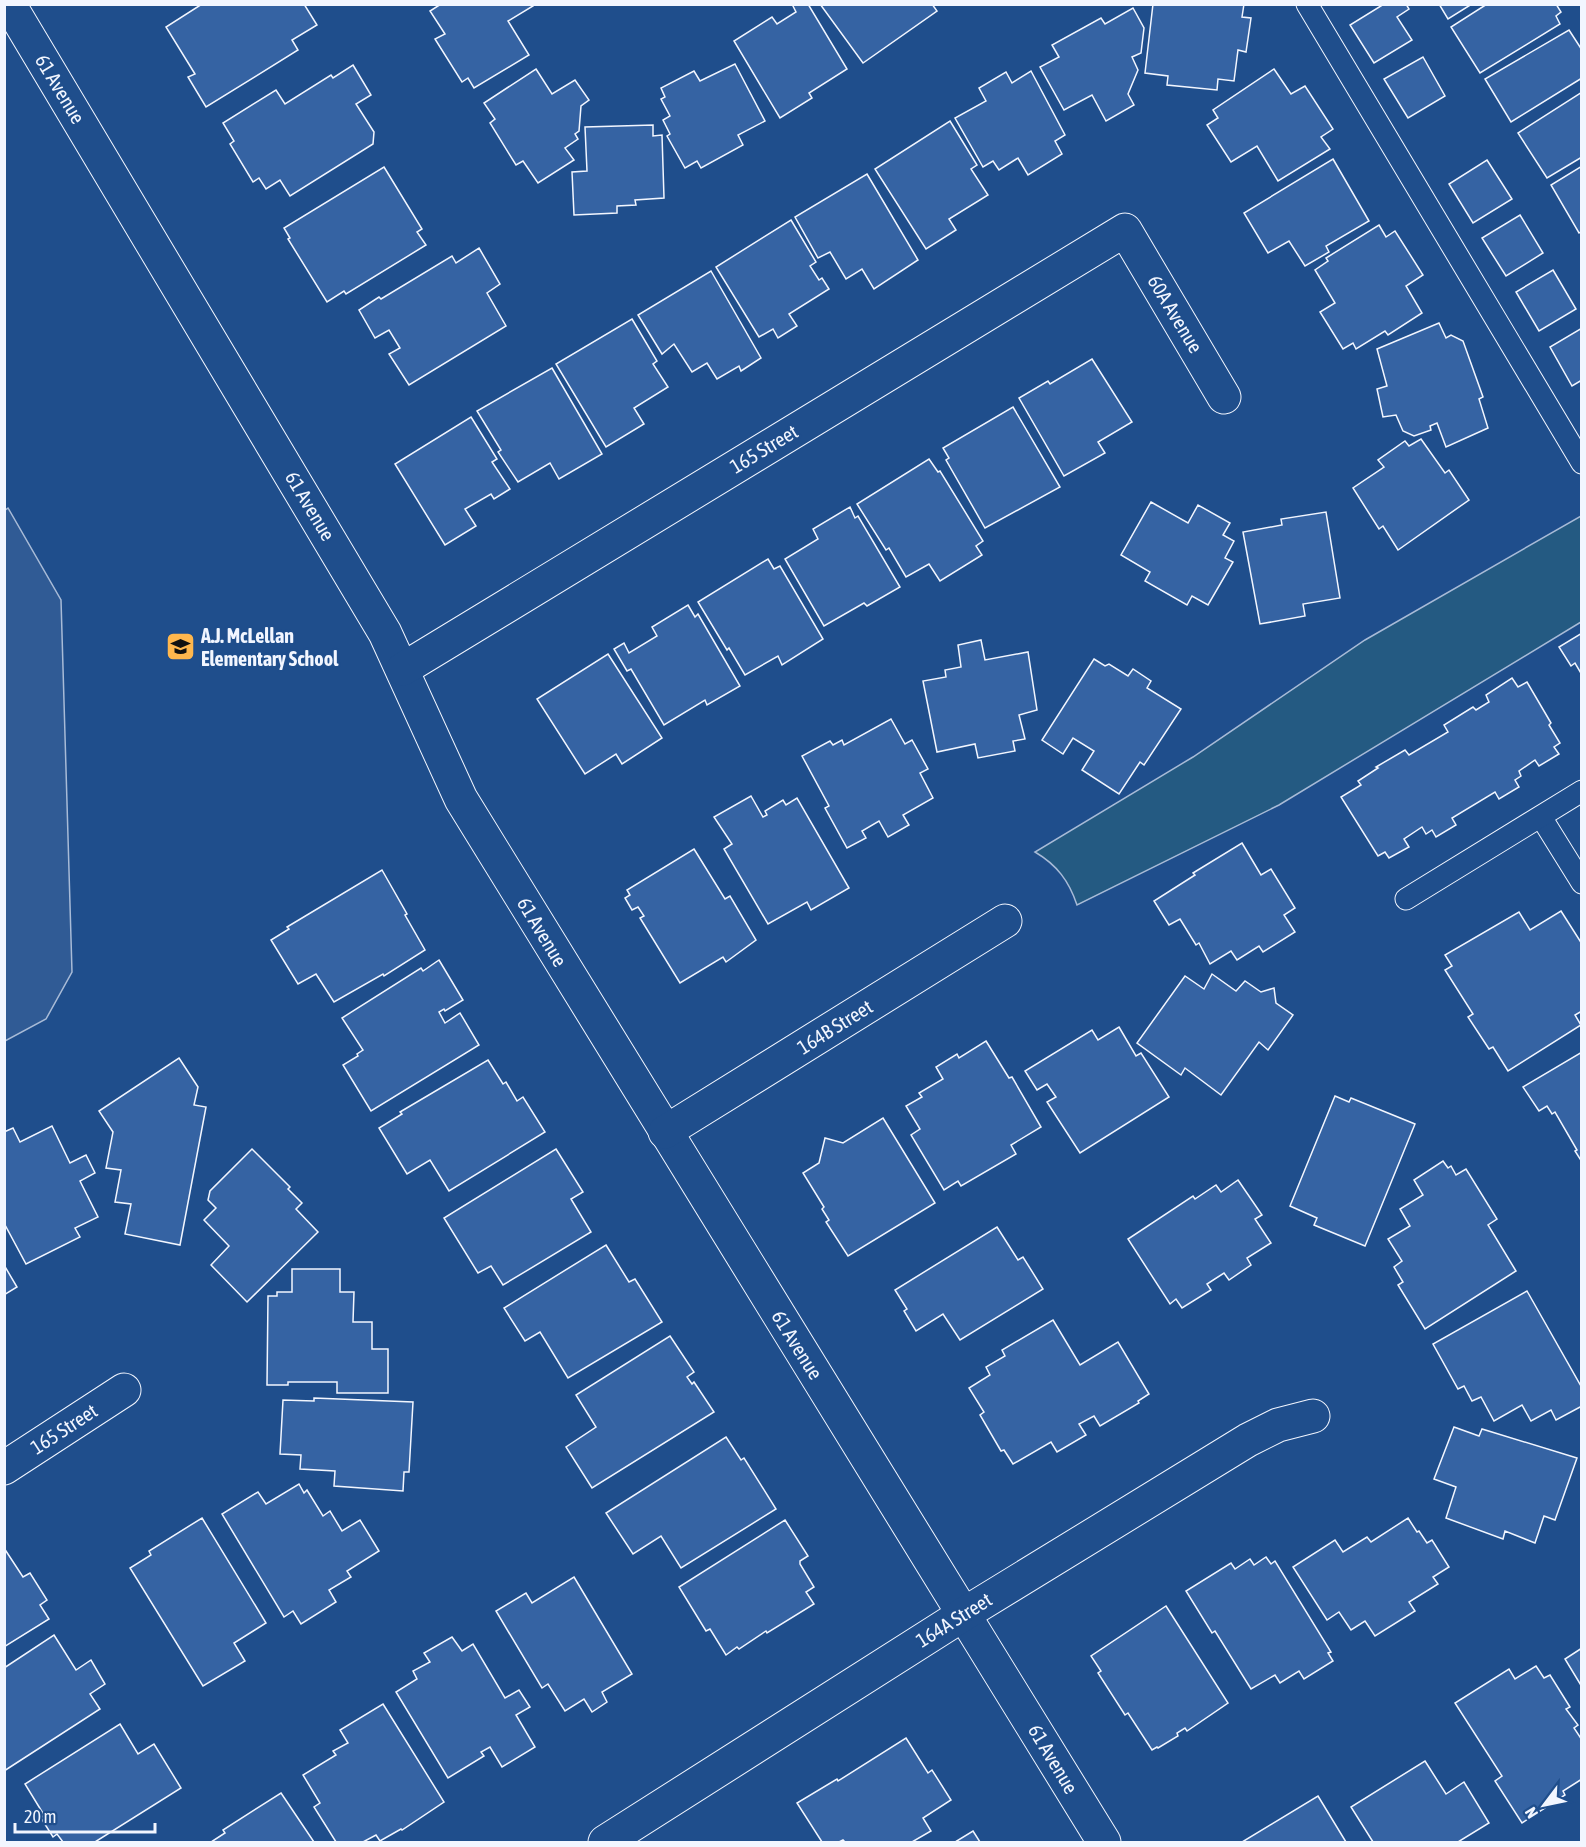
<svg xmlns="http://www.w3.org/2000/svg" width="1586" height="1847" viewBox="0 0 1586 1847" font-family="'Asap Condensed',sans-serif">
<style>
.green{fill:#245a82;stroke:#a8bbd7;stroke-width:1.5}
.parking{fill:#305b95;stroke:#a8bbd7;stroke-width:1.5}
.building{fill:#3563a3;stroke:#f2f6ff;stroke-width:1.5}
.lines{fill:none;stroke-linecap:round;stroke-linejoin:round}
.lane-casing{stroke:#f2f6ff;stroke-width:23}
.street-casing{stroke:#f2f6ff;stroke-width:35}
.lane{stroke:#1f4e8c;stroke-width:21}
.street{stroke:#1f4e8c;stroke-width:33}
.labels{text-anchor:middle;stroke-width:4.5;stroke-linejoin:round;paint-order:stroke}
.street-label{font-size:20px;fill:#f2f6ff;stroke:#1f4e8c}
.poi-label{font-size:20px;font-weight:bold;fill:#f2f6ff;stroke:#1f4e8c;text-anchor:start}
</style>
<rect width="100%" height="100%" fill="#1f4e8c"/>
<path class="green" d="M1581,516V622L1279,805L1077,905C1069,881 1057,865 1035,852L1193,757L1365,640Z"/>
<path class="parking" d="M8,508L61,600L72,972L46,1019L5,1041L4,511Z"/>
<g class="building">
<path d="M202,4H304L317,25L292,40L298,50L206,107L188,77L195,74L166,27Z"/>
<path d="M441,4H532L533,6L508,21L529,55L474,88L468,78L462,82L435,39L445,34L430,11Z"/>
<path d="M792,4H808L847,69L809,93L812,98L780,118L734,41L772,17L777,24L796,12Z"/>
<path d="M820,4H932L937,11L863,63Z"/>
<path d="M1153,4H1244L1242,17L1251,18L1246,52L1238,50L1234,81L1218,79L1217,90L1167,85L1168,76L1145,73Z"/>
<path d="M1384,4H1406L1409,9L1397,17L1412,40L1374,63L1350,25Z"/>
<path d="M1439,4H1472L1448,19Z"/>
<path d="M1487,4H1556L1561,12L1556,16L1560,24L1480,73L1451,27Z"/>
<path d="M1133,8L1144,28L1141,53L1132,57L1138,70L1128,94L1134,105L1106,121L1092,95L1064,110L1040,67L1059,57L1052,45L1101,18L1105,24Z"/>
<path d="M1569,30L1582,50V78L1511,122L1485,79Z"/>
<path d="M1423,57L1445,96L1408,118L1384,79Z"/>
<path d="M735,64L765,121L738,135L743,145L701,168L697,161L685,168L667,136L670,134L663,120L670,116L661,99L665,97L661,88L694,71L700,81Z"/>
<path d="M353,65L371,95L356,104L374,132L373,144L290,196L280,180L266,189L259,178L253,182L230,144L234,141L223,123L276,90L285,104L331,75L333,78Z"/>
<path d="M536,69L552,94L575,80L589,100L581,106L579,131L575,134L578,139L565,148L574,160L538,183L523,161L516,165L490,123L495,119L484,103Z"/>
<path d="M1274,69L1291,94L1305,86L1333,129L1321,137L1330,149L1278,181L1257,146L1231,162L1207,125L1218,118L1213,110Z"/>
<path d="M1031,71L1065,135L1055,141L1062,154L1028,175L1018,158L999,170L993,161L983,167L955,118L986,101L979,88L1006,72L1012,83Z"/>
<path d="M1582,92V157L1547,178L1518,133Z"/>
<path d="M950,121L977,165L971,169L988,195L949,219L956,230L926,249L875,169Z"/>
<path d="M653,125V136L662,135L664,198L635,200L636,205L617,206V213L574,215L572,172L587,171L585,127Z"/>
<path d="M1333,159L1369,221L1326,246L1329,252L1305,266L1289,241L1268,253L1244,213Z"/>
<path d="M1487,160L1512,199L1473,223L1449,184Z"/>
<path d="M1582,166V231L1579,233L1551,185Z"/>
<path d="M384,167L422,229L417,232L426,245L346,294L344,291L327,302L288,239L290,238L284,228Z"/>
<path d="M867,174L918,260L874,289L862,269L846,279L830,252L818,258L795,217Z"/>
<path d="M1520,215L1543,253L1506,276L1482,238Z"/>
<path d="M791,220L816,262L810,266L819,280L822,278L829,289L789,314L797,326L778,338L773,329L759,337L716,267Z"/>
<path d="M1379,225L1386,237L1395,231L1423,275L1406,286L1422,313L1388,335L1385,331L1356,349L1353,343L1343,349L1320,312L1335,303L1315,270L1328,261L1326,258Z"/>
<path d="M479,248L500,284L487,293L506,326L409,385L389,354L400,348L389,330L375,338L359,310L379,297L381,299L452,256L456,263Z"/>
<path d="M1553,270L1576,309L1539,331L1516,292Z"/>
<path d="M711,271L761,358L741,371L739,366L717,379L707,363L692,372L674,344L662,354L638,315Z"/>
<path d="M632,319L657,361L653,364L668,387L634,408L644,424L606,447L556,364Z"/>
<path d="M1439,323L1446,338L1451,335L1463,341L1483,397L1479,399L1488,428L1446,447L1437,423L1430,426L1431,430L1414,436L1403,431L1396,415L1383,417L1377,389L1387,386L1377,349Z"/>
<path d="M1582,328V380L1572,386L1550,347Z"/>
<path d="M1092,359L1132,422L1098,442L1105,453L1064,476L1019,398L1048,381L1050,384Z"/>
<path d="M552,368L602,454L559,479L550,463L518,482L498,452L501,450L477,411Z"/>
<path d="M1013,407L1060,487L985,528L946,460L949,458L943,448Z"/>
<path d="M471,417L497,459L492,462L510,489L494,499L491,494L465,509L476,526L445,545L395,464Z"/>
<path d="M1421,439L1445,473L1449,470L1469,500L1398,550L1383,526L1379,529L1353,488L1384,467L1378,460L1405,441L1409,446Z"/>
<path d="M929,459L938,472L940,471L983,541L976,546L982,555L940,581L929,564L906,577L889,548L886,550L857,504Z"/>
<path d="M1151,502L1188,523L1198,505L1230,523L1223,535L1234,541L1225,558L1233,562L1208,605L1192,596L1187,605L1145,581L1150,572L1121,555Z"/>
<path d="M850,507L855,518L858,516L900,587L867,606L864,603L824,626L785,559L818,539L813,529Z"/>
<path d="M1326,512L1340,598L1303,604L1305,616L1260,624L1243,532L1282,525L1281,519Z"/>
<path d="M768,559L774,569L780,566L823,639L782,665L778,656L745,675L729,648L727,650L698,602Z"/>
<path d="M688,605L695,617L698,614L740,686L707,705L705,700L664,725L631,669L627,671L614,649L624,643L629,653L657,636L652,627Z"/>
<path d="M1582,633V675L1575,663L1571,666L1559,647Z"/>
<path d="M981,640L985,660L1028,652L1037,710L1019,715L1025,739L1013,741L1015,751L978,758L975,744L937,752L923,681L946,677L945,670L961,667L958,645Z"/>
<path d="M608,654L662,738L622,764L616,754L585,774L537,699Z"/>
<path d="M1094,659L1105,666L1109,664L1128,676L1133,669L1151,681L1147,688L1181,709L1144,765L1140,762L1119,794L1082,770L1094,751L1073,738L1063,754L1042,740Z"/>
<path d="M1512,678L1518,687L1527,682L1551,723L1549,725L1560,743L1554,747L1559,754L1539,766L1535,760L1519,771L1521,776L1515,780L1519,787L1499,799L1495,792L1452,818L1456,825L1436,837L1432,830L1426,834L1422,827L1404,839L1409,847L1389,858L1385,852L1378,856L1341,797L1361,785L1358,781L1378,768L1376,767L1405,750L1409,755L1448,732L1444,725L1473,707L1476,710L1489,702L1486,695Z"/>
<path d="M891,719L905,744L912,740L928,769L920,773L933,798L903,815L909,825L888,837L879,821L862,831L866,838L847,848L825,808L829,806L802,756L830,741L833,745L842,740L844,745Z"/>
<path d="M751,796L763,817L767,815L765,811L783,800L786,805L797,798L849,888L811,910L807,902L768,924L724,849L732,844L714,817Z"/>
<path d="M1242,843L1261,875L1271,869L1295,908L1284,915L1295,932L1263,952L1259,946L1237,960L1231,951L1210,964L1199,943L1196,945L1180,919L1169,925L1154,901L1195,875L1193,873Z"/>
<path d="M694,849L725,899L730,896L756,940L726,962L723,957L680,983L640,918L644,916L638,907L632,910L625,898L630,895L627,890Z"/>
<path d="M382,870L407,914L405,915L425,950L384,976L383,974L334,1002L316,974L298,984L271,940L289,929L287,927Z"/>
<path d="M1561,911L1582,944V1011L1575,1015L1581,1025L1508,1071L1493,1047L1489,1049L1468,1017L1473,1014L1445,970L1452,966L1445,955L1519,912L1530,930Z"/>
<path d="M439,960L463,1000L445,1011L444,1009L439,1012L445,1023L460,1013L479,1045L371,1111L343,1065L358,1056L357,1054L363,1050L342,1018L421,968L423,971Z"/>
<path d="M1212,974L1236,991L1245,981L1261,992L1274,988L1276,1003L1293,1015L1268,1050L1259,1042L1221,1095L1185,1068L1181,1075L1137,1043L1185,976L1204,989Z"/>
<path d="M1119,1027L1136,1056L1141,1053L1169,1097L1080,1153L1047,1102L1056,1097L1047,1084L1037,1090L1025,1071L1092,1030L1098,1040Z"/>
<path d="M986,1041L1009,1078L1012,1077L1041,1127L1011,1145L1016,1154L961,1186L958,1181L944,1190L911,1135L920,1129L906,1106L922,1097L919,1093L943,1079L936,1067L957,1054L959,1058Z"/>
<path d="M1582,1052V1162L1575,1151L1577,1150L1555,1112L1552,1114L1547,1106L1539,1111L1523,1087Z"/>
<path d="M179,1058L198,1087L194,1105L206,1107L180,1245L125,1234L131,1204L115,1202L121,1170L106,1168L113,1132L99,1111Z"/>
<path d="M488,1060L503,1084L506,1082L517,1101L523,1097L545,1132L449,1191L430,1160L407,1174L379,1128L402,1114L400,1112Z"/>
<path d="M1335,1096L1349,1102L1351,1098L1415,1124L1365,1246L1314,1225L1317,1218L1290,1206Z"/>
<path d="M883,1118L935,1203L848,1256L826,1222L829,1220L822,1209L824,1207L803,1173L819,1163L825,1138L843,1143Z"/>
<path d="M52,1126L70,1163L86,1155L95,1173L80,1181L98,1217L75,1228L80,1237L26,1264L4,1223V1132L13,1128L20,1142Z"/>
<path d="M252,1149L290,1187L288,1189L302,1203L296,1209L318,1232L247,1302L211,1265L229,1246L204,1220L216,1208L208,1200L210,1191Z"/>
<path d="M556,1149L583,1192L571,1199L591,1232L503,1285L491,1266L478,1273L444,1218Z"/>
<path d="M1443,1161L1448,1168L1451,1166L1456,1175L1466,1169L1497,1219L1488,1225L1516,1271L1425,1329L1398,1285L1403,1282L1394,1267L1402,1261L1388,1239L1410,1226L1400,1209L1423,1195L1414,1180Z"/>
<path d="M1238,1180L1262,1215L1255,1219L1271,1243L1247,1258L1251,1265L1229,1280L1224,1273L1207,1284L1211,1290L1182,1308L1176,1299L1170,1304L1128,1239L1193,1196L1195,1199L1216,1185L1221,1192Z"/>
<path d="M997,1227L1018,1260L1023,1257L1043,1289L960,1340L943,1314L916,1331L904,1311L907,1309L895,1290Z"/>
<path d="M606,1245L629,1282L635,1279L662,1322L568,1378L540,1332L525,1341L504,1308Z"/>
<path d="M4,1265L17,1287L4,1295Z"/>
<path d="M292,1269H340V1292H354L353,1322H372V1349H388V1393H337V1382H288V1385H267L268,1296H277V1292H292Z"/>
<path d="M1527,1291L1582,1388V1406L1556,1420L1551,1410L1531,1421L1522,1405L1494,1421L1481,1397L1472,1401L1464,1386L1458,1389L1433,1344Z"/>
<path d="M1053,1320L1080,1365L1118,1342L1149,1394L1138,1401L1139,1403L1100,1426L1094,1416L1079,1424L1086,1435L1057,1452L1051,1442L1013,1464L1004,1450L1001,1451L980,1415L984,1412L969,1388L990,1375L986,1367L1005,1356L1002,1350Z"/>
<path d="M670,1336L694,1372L687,1377L692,1384L694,1382L714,1412L592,1488L566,1447L596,1427L576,1395Z"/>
<path d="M314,1398L413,1402L409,1472H404L403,1491L334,1486L335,1471L300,1469L301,1455L280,1454L283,1400L314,1401Z"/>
<path d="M1454,1427L1479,1436L1482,1429L1577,1458L1555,1520L1544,1516L1535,1543L1505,1531L1503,1539L1446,1518L1456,1487L1434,1479Z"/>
<path d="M726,1437L741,1460L744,1458L776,1509L681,1568L661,1536L633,1554L606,1513Z"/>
<path d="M299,1484L304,1493L307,1490L323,1516L330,1511L342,1531L360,1520L379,1551L347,1571L351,1577L329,1590L336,1602L301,1624L293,1611L284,1617L222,1514L258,1492L266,1504Z"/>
<path d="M202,1518L266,1623L234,1643L245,1661L203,1686L130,1568L151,1555L149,1551Z"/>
<path d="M1408,1518L1417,1532L1419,1531L1427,1543L1432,1540L1449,1567L1433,1577L1438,1584L1409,1602L1415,1611L1375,1636L1365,1621L1351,1630L1339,1612L1327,1620L1293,1567L1335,1540L1343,1552L1367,1537L1371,1542Z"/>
<path d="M785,1520L808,1556L800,1561V1564L814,1587L806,1592L814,1604L767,1633L766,1631L739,1649L737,1647L726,1655L710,1629L706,1631L679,1587Z"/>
<path d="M4,1548L23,1577L30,1573L47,1600L40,1605L49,1619L4,1647Z"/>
<path d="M1266,1557L1271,1564L1275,1561L1331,1652L1328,1653L1333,1661L1304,1679L1299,1671L1280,1683L1275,1675L1251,1689L1215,1631L1212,1633L1186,1591L1231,1563L1235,1569L1250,1559L1254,1565Z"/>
<path d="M574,1577L632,1674L602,1692L607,1702L592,1712L584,1699L565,1711L548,1684L542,1688L496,1611L526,1593L532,1603Z"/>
<path d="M1166,1606L1228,1703L1187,1731L1185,1728L1177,1733L1178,1736L1158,1748L1157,1747L1152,1750L1128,1713L1125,1715L1098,1673L1101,1671L1091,1656Z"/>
<path d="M54,1635L76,1670L91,1660L105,1684L90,1694L100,1709L4,1771V1668Z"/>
<path d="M452,1637L462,1651L473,1644L505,1698L519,1690L530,1707L516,1715L535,1747L502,1767L490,1747L481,1752L484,1756L448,1778L396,1692L417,1679L413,1671L430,1662L424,1653Z"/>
<path d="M1582,1648V1687L1565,1659Z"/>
<path d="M1536,1666L1544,1678L1550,1675L1570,1707L1566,1709L1578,1725L1574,1728L1582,1740V1779L1563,1791L1565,1795L1522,1823L1495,1781L1502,1776L1455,1703L1509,1669L1515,1679Z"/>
<path d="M383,1704L444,1802L402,1830L401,1829L380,1841L376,1835L363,1842H336L314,1807L320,1803L303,1775L336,1755L333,1751L348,1743L340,1730Z"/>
<path d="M120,1724L138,1754L154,1744L181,1788L95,1842H63L57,1834L53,1837L41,1818L44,1815L25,1784Z"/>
<path d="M906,1738L928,1773L932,1770L951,1800L923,1818L931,1831L912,1842H845L843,1840L839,1842H822L797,1803L837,1779L838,1781Z"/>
<path d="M1425,1761L1446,1794L1464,1782L1489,1823L1458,1842H1373L1351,1807Z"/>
<path d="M281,1793L314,1842H211L225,1833L223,1830Z"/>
<path d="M1318,1796L1346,1842H1242Z"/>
<path d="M973,1831L980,1842H955Z"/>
</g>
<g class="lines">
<defs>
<g id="lane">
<path d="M1307,4L1582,463"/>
<path d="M1541,817L1582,883"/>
<path d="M1406,899L1582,791"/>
</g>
<g id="street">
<path d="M9,4L385,633L461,799L1104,1842"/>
<path d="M403,669L1125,230L1224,397"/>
<path d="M665,1132L1005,921"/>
<path d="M4,1468L124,1390"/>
<path d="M605,1842L964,1614L1248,1440L1278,1425L1313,1416"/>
</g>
</defs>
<use href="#lane" class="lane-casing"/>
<use href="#street" class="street-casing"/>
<use href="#lane" class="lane"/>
<use href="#street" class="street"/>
</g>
<defs>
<symbol id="school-square" viewBox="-11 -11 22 22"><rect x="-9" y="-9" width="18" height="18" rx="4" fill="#ffb74d" stroke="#1f4e8c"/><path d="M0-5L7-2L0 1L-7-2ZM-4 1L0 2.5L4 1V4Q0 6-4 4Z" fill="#111"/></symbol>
</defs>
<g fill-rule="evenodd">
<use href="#school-square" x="164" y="630" width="33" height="33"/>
</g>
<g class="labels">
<g class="street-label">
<text transform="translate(60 89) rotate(59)" y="7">61 Avenue</text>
<text transform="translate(1175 314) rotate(59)" y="7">60A Avenue</text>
<text transform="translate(764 449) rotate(-31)" y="7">165 Street</text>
<text transform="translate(310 506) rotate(59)" y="7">61 Avenue</text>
<text transform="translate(542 932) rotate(59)" y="7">61 Avenue</text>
<text transform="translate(835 1027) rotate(-32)" y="7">164B Street</text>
<text transform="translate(797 1345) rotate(58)" y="7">61 Avenue</text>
<text transform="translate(64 1429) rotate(-33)" y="7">165 Street</text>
<text transform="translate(954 1620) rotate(-32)" y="7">164A Street</text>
<text transform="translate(1053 1759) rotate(59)" y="7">61 Avenue</text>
</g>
<g class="poi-label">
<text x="201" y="643">A.J. McLellan<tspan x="201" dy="23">Elementary School</tspan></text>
</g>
</g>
<rect width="1586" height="1847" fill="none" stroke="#f2f6ff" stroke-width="12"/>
<g transform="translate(1544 1805) rotate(238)" stroke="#1f4e8c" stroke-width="4.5" paint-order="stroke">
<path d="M0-4.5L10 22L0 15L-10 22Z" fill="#f2f6ff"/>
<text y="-9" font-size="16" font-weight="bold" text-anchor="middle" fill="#f2f6ff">N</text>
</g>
<path d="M15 1823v9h140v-9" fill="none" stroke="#f2f6ff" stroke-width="3"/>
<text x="24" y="1823" font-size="18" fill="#f2f6ff" stroke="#1f4e8c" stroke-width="4.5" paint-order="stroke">20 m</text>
</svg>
